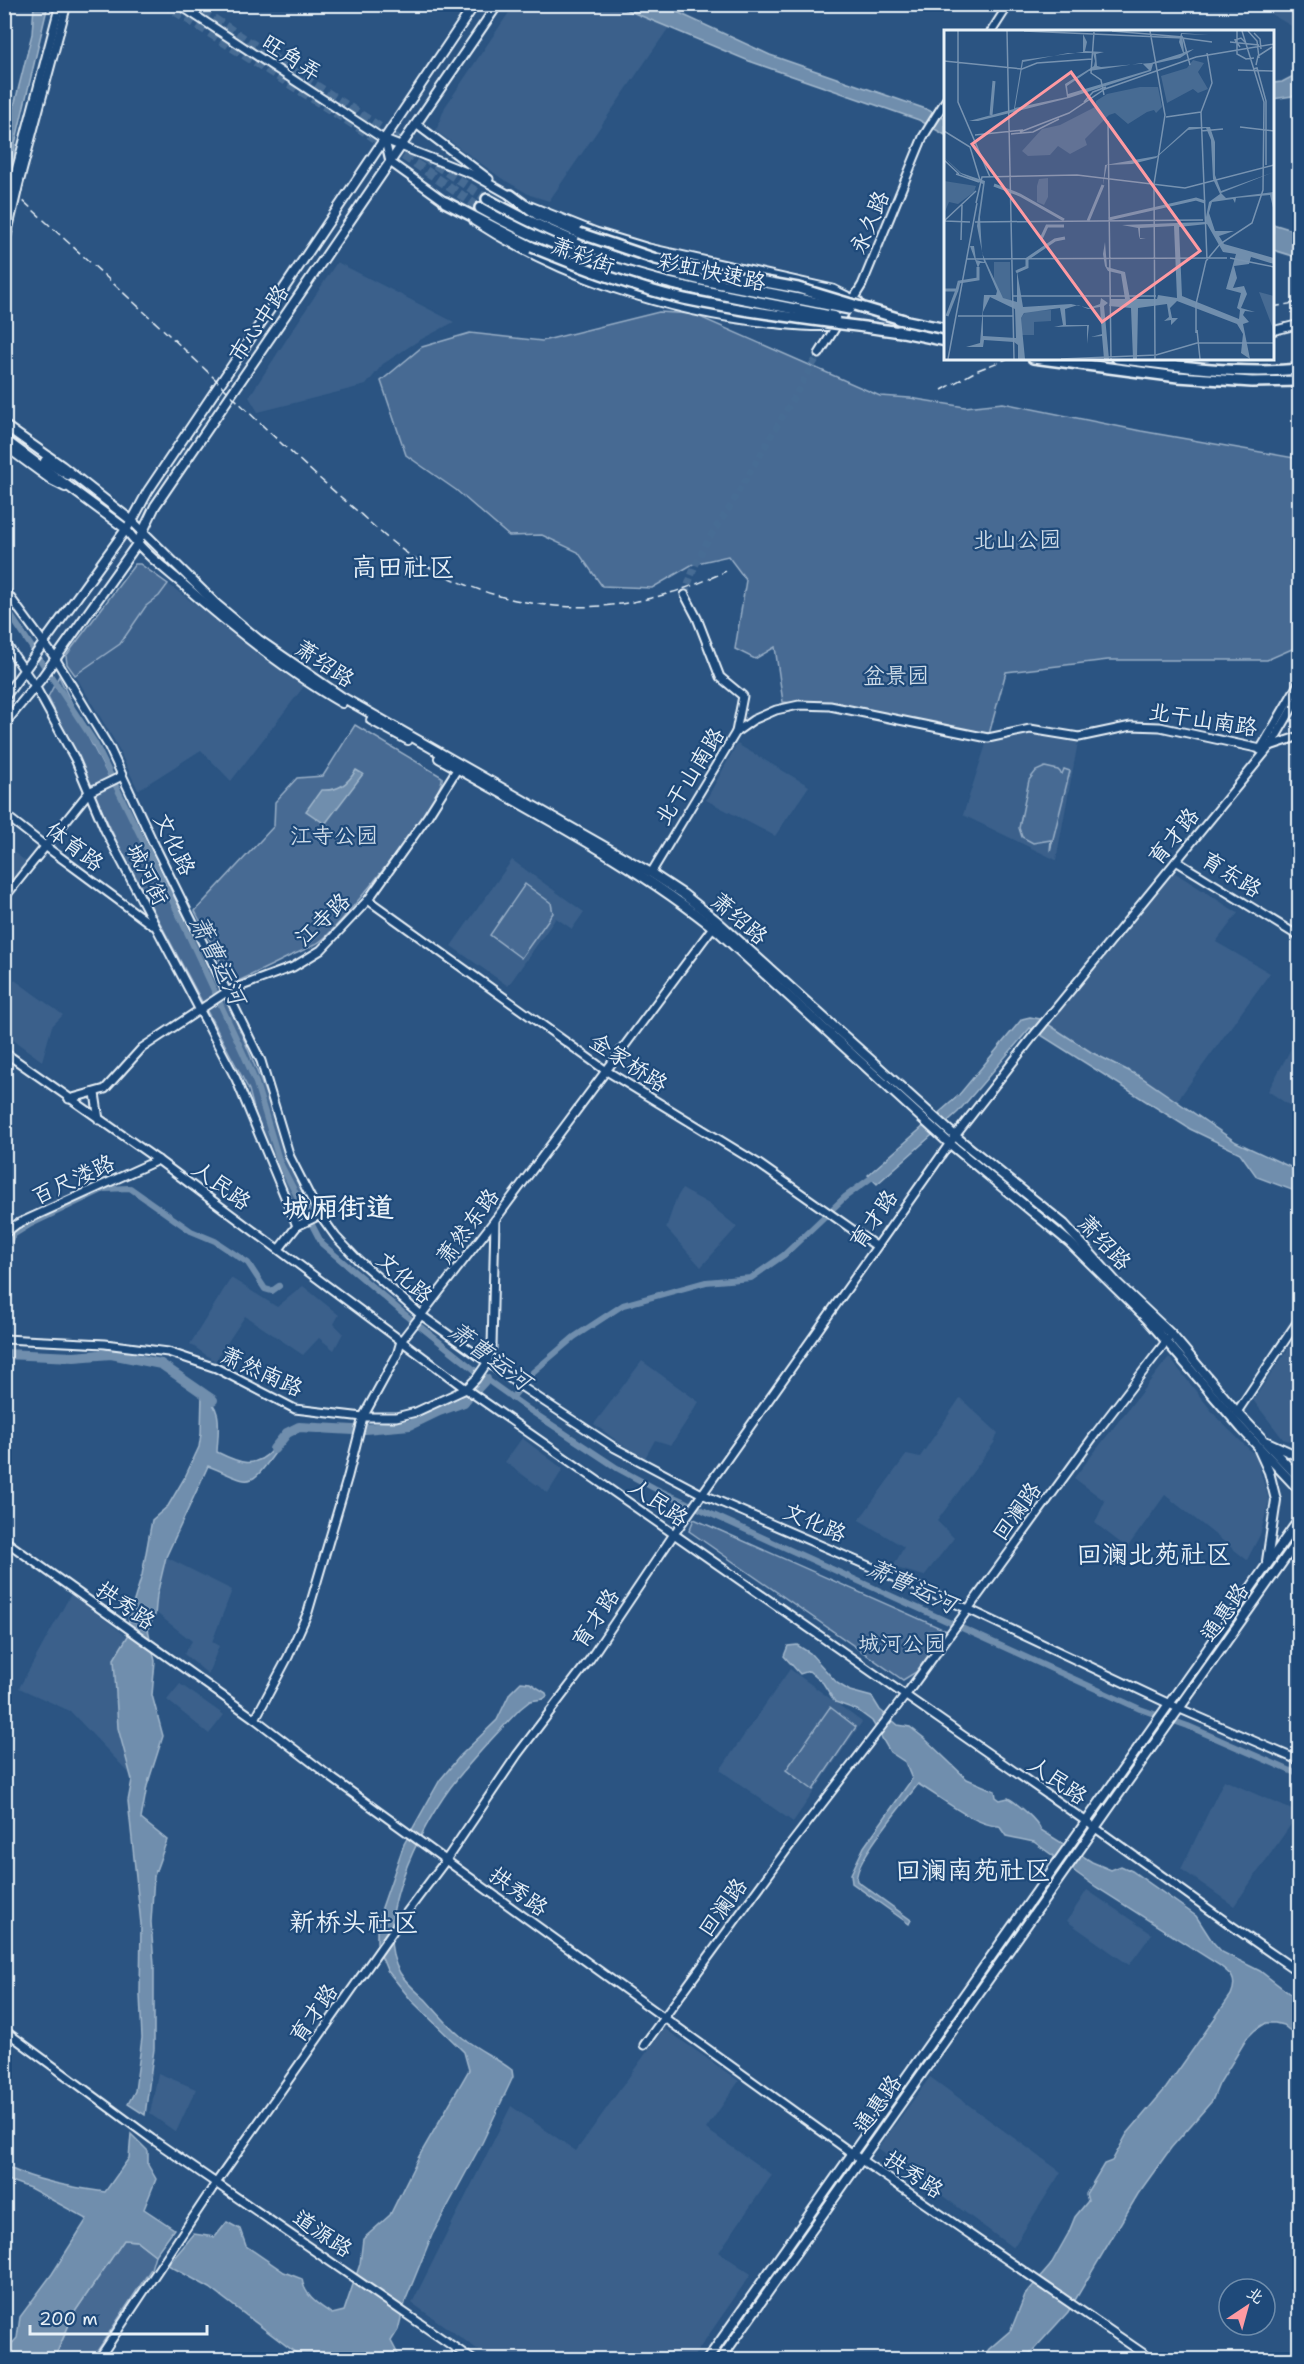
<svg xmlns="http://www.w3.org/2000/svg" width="1304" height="2364" viewBox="0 0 1304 2364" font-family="'Shantell Sans','LXGW WenKai TC',sans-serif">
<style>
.built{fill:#3a608b}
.green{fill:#476b93;stroke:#98aec6;stroke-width:1.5}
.water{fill:#708ead;stroke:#a0b6cb;stroke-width:1.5}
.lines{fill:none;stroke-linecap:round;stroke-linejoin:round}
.canal{stroke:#708ead;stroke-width:6}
.river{stroke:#708ead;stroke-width:10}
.secondary-tunnel{stroke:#476c94;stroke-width:7;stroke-dasharray:7 3.5;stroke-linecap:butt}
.highway-tunnel{stroke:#476c94;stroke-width:9;stroke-dasharray:9 4.5;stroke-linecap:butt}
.secondary-casing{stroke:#e8f1f8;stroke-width:11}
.primary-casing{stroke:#e8f1f8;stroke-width:12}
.highway-casing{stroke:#e8f1f8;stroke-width:14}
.secondary{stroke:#1f4a7a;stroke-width:7}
.primary{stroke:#1f4a7a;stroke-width:8}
.highway{stroke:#1f4a7a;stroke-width:9}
.rail{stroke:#e8f1f8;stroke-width:1.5;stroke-dasharray:9 4.5;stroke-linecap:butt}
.secondary-bridge-casing{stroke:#e8f1f8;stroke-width:11;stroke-linecap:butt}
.highway-bridge-casing{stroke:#e8f1f8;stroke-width:14;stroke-linecap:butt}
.secondary-bridge{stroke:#1f4a7a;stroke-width:7}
.highway-bridge{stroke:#1f4a7a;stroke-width:9}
.labels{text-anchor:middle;stroke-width:4.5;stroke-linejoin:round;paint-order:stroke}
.street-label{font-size:22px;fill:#e8f1f8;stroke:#1f4a7a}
.park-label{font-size:22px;fill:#d0dde9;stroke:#1f4a7a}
.water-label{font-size:24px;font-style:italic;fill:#d0dde9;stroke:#1f4a7a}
.quarter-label{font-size:26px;fill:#e8f1f8;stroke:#1f4a7a}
.district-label{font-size:28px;font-weight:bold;fill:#e8f1f8;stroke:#1f4a7a}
.inset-river{fill:none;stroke:#708ead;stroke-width:3}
.inset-road{fill:none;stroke:#7793b1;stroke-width:1.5}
.view{fill:#ff9aa2;fill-opacity:0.15;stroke:#ff9aa2;stroke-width:3}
.inset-edge{fill:none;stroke:#e8f1f8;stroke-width:3}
</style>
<rect width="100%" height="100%" fill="#2b5482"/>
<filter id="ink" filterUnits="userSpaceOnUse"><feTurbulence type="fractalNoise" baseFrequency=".0167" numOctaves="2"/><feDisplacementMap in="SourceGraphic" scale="12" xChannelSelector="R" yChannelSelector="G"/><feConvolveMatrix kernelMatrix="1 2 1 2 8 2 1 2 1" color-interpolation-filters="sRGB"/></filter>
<g filter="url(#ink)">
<g class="built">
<path d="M514,5H627L672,23L549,201L530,195L501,178L436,131L445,107Z"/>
<path d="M1256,5H1299V16L1293,27Z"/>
<path d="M337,262L454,322L418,341L383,364L366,385L258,412L249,397Z"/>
<path d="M168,584L305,685L231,781L201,750L138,790L114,740L75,675L120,644L146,606L159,596Z"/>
<path d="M1030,729L1079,737L1056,860L963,815L988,738Z"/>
<path d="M737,744L809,786L775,836L706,800Z"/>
<path d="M4,845L28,863L4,892Z"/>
<path d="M512,860L584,912L572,929L556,918L508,986L451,946Z"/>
<path d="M1169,869L1238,913L1216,942L1270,973L1177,1101L1141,1077L1091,1052L1045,1022Z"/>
<path d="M5,973L63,1015L52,1026L42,1061L5,1034Z"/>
<path d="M1299,1034V1112L1268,1091Z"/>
<path d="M682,1189L709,1204L737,1227L701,1267L666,1228L676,1199Z"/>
<path d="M231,1278L277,1307L303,1286L339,1315L334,1324L343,1333L334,1350L319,1338L303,1355L245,1316L215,1361L190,1344Z"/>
<path d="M1299,1333V1444L1283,1439L1253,1400Z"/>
<path d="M1169,1357L1218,1419L1256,1456L1269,1501L1260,1535L1247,1560L1165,1495L1127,1548L1095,1523L1105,1501L1074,1478Z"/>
<path d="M642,1361L699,1402L671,1445L655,1440L645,1458L621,1444L594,1424Z"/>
<path d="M960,1398L998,1433L994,1443L937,1521L954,1538L924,1576L893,1567L904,1547L859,1520L907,1454L920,1457Z"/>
<path d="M522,1438L563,1469L548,1493L505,1462Z"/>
<path d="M166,1557L232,1590L212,1642L219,1646L208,1674L184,1654L192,1641L155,1612Z"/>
<path d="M71,1594L128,1637L114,1659L118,1728L131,1775L70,1711L19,1688Z"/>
<path d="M790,1669L862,1722L793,1822L720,1770Z"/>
<path d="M180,1684L224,1715L209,1734L167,1700Z"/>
<path d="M1224,1780L1299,1813L1234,1906L1181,1869Z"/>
<path d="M1087,1890L1152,1934L1129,1965L1067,1921Z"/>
<path d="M664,2028L739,2081L706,2129L772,2175L719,2252L751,2274L692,2359H491L412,2303L511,2106L576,2151Z"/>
<path d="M158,2073L196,2089L176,2132L150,2114Z"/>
<path d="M930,2077L1061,2172L1013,2248L878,2148Z"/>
</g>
<g class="green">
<path d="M659,312L693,314L880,396L910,398L965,407L1003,403L1141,431L1294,458L1299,453V646L1267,660H1108L1006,672L988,738L817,705L783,702L775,647L755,659L735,649L746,580L728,556L693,564L652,588L602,586L578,552L542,535L509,536L456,490L406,455L381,381L422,347L470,333L542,341Z"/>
<path d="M135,564H140L168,584L159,596L146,606L120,644L75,675L67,664L66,656Z"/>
<path d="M59,676C106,780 166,877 216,978C253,1053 280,1132 309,1210L298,1214L260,1132L249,1090L117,842L48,697Z"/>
<path d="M355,725L437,774L442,777C446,796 342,924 323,939C314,947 301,951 290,956C271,966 251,975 232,984L195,911L274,826L275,802L297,778L323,776Z"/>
<path d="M1045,767L1058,770L1062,774L1064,769L1070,771L1050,851L1051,840L1033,843L1022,837L1019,828L1029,780L1036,771Z"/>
<path d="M525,884L551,903L553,913L521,958L490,935Z"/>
<path d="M694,1519L947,1631L916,1672L903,1680L689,1531Z"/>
<path d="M830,1707L856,1727L813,1790L786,1770Z"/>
<path d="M124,2240L137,2241L155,2255L151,2269L92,2359L54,2360L74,2313Z"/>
</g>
<g class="water">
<path d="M34,5H48L15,144L13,172H8L5,142L32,34Z"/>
<path d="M615,5H662L770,55L926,109L945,118V135L919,120L749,61Z"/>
<path d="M1299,73V95L1273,99V83L1282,82Z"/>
<path d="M1273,224L1299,232V258L1273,250Z"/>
<path d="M356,770L363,774L325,824L306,811L321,790C338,791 347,785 356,770Z"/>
<path d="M1030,1017L1040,1019L1091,1052L1141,1077L1236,1142L1299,1171L1300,1193L1257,1177L1240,1153L1190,1129L1030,1028L958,1112L877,1184L868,1175L958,1096L1022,1019Z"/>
<path d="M202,1393C224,1408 218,1428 217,1452C239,1463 255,1470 273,1449L277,1450C247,1492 252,1483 208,1466L166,1557L157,1595L155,1615L148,1629L155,1661L152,1695L163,1736L147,1786L141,1819L167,1840L154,1876L151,1922L154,1965V2049L145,2115L128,2104L135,2091L142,2038L140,1994L141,1924L128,1801L132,1780L118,1728L114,1659L128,1636L129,1617L142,1575L152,1520L168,1506L185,1477L199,1447L201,1434Z"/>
<path d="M797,1645L810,1653L837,1683L850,1691L872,1697L880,1710L898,1725L910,1727L924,1738L967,1779L995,1791L996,1797L1000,1800L1008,1798C1017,1803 1037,1820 1041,1830L1092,1862L1111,1870L1121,1866L1132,1871L1196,1916L1212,1941L1222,1952L1260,1971L1299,2001V2038L1283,2025L1275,2023H1266L1255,2030L1247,2038L1219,2084L1212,2101L1171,2148L1138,2194L1068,2312L1025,2359H982L989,2349L1011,2330L1025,2295L1050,2266L1068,2234L1075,2217L1088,2201L1086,2194L1104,2164L1112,2161L1127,2134L1166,2088L1231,1995C1238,1979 1231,1974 1219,1965L1096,1887L1034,1842L1006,1836L999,1826C976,1827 939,1796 918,1784C906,1801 852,1863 857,1881L911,1920L909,1924L852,1883L851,1874L864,1847L912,1779L905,1762L890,1752L872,1721L857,1710L835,1702L823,1683L809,1671L800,1674L784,1656L788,1646Z"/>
<path d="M521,1682L530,1683L546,1693L547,1696L543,1699L530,1701L520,1709C496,1734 471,1760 450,1788C420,1829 371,1923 400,1973C406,1983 416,1991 425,1999C437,2012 449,2027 463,2038C479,2050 496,2058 512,2070L513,2077L482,2143L432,2235L406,2299L398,2330L391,2341L400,2358L425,2356L432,2359H304L210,2288L168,2265L194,2234L215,2237L227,2222L240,2229L246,2246L284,2272L302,2279C305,2297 318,2304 332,2314L344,2311L360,2264L363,2239L390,2215L418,2158L469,2070L464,2052L411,2000L387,1970L377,1946V1922L404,1844L440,1780L460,1756L497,1720L510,1693Z"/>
<path d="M131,2134L148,2151V2165L156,2179L144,2209L174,2229L155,2255L137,2241L124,2240L74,2313L54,2359H5V2351L17,2338L20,2317L52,2274L87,2219L30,2188L5,2179V2166C36,2181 70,2187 105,2192L129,2158Z"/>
</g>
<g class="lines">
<g class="canal">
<path d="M4,198L11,175V164"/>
<path d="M4,605L95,743L179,915L244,1055L256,1083L280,1163L322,1244L402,1312L486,1379L528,1409L617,1468L654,1488L1140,1709L1188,1726L1300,1775"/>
<path d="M4,1250L13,1235L31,1224L104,1189L130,1188L191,1231L215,1241L248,1263L265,1289L272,1291L279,1286"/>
<path d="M512,1398L533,1372L574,1337L623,1305L706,1282L751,1278L784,1255L845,1197L871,1178"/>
</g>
<g class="river">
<path d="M4,1354L74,1357L111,1354L161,1364L213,1400"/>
<path d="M476,1390L486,1379"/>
<path d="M365,1429L410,1425L439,1411L464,1402L468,1397"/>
<path d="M274,1449L287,1433L299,1427L354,1430"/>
</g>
<path class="secondary-tunnel" d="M685,595C695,560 707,540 728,510L819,354"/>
<g class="highway-tunnel">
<path d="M164,4L419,166L480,208"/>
<path d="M191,4L410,147"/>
<path d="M424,157L487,199"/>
</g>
<defs>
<g id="secondary">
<path d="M178,4L385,140L474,175L513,197"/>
<path d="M991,32L1009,4"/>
<path d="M416,124L489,179"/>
<path d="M385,140L390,162L447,203"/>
<path d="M528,205L596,232L649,248L833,289L859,302"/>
<path d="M474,221C560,277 667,312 769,323C791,325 811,328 833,326"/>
<path d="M1272,331L1300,324"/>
<path d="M819,354L862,285L923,137L946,100"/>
<path d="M4,589L55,658L109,747L153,842L261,1061L290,1157L318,1212L336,1237L357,1259L421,1315L522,1387L615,1448L702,1494L968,1609L1178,1708L1300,1761"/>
<path d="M685,595L697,618L720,677L743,696L736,732"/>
<path d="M4,641L35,686L75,759L105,830L236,1079L297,1226"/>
<path d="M1260,750L1300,681"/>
<path d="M4,814L45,846L152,925"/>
<path d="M1176,861L1300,937"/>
<path d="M651,873L736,732L753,720L776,710L799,705L830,706L988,738L1030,729L1079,737L1131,726L1160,727L1261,749L1300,736"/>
<path d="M4,898L89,792L122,776"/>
<path d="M368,900L605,1070L759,1164L876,1246"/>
<path d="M4,1052L158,1160L466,1389L1094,1827L1232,1926L1300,1973"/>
<path d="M95,1093L99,1120"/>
<path d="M69,1099L105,1089L142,1048L228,991L293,967L321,950L368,900L427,817L459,766"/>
<path d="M4,1234L17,1224L158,1160"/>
<path d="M279,1249L297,1226L320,1215"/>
<path d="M4,1339L105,1344L168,1352L216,1368L295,1409L363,1417H396L416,1412L466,1389L476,1379L487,1363L492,1347L495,1220"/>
<path d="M1237,1412L1300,1318"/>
<path d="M4,1540L255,1719L332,1778L860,2159L1153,2360"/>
<path d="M255,1719L288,1657L308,1612L348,1476L363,1417L397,1355L401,1341L498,1216L716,923"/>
<path d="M4,2030L152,2139L473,2360"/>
<path d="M644,2045L791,1844L905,1696L1096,1433L1168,1339"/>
<path d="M98,2360L216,2183L395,1928L446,1860L517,1755L590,1659L674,1534L955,1136L1034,1035L1271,745L1300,695"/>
</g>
<g id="primary">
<path d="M4,425L62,466L132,521L216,604L259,640L342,697L651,873L683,894L717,921L955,1136L1064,1224L1116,1282L1172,1335L1237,1412L1300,1479"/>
<path d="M4,439L126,529C140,549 159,564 178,580C229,625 283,669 342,703"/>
<path d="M4,445L53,481L65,487"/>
<path d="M45,461L68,475"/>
<path d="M4,698L132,521L148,491L475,4"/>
<path d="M371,720L408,740"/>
<path d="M4,724L41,679L137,544L155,506L498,4"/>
<path d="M439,758C533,812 636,864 720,933L949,1143L1069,1242L1147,1319L1242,1429L1300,1491"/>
<path d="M1267,1442L1300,1457"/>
<path d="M1259,1450L1269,1472L1276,1500L1267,1561"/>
<path d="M707,2360L1300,1518"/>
<path d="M720,2360L1300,1537"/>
</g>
<g id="highway">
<path d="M511,195L538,215L579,233"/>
<path d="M487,199C559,239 622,262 702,280"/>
<path d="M445,202L532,247"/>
<path d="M480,208C549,247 621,274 699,290"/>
<path d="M1033,358L1178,377L1252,382L1300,381"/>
<path d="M1117,358C1175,366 1241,375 1300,369"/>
</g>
</defs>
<use href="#secondary" class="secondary-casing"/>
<use href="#primary" class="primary-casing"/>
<use href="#highway" class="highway-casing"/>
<use href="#secondary" class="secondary"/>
<use href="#primary" class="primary"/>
<use href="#highway" class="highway"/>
<g class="rail">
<path d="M4,183C72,247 143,309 210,374C257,421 305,467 356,510C378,530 400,551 427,566C523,620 628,619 726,571"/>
<path d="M1272,307L1300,302"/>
<path d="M942,390L978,370L1009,358"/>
</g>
<defs>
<g id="secondary-bridge">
<path d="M4,216L60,4"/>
<path d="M4,248L19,183L67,4"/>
</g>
<g id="highway-bridge">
<path d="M579,233L656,259L706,271L798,288L904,320"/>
<path d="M532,247C581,267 632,287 684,299C755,314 829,322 901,332"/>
<path d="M702,280L849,309"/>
<path d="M699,290L835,317"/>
<path d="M898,319L946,329"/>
<path d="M898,331L946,341"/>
</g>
</defs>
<use href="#secondary-bridge" class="secondary-bridge-casing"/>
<use href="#highway-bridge" class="highway-bridge-casing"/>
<use href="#secondary-bridge" class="secondary-bridge"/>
<use href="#highway-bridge" class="highway-bridge"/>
</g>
</g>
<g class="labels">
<g class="street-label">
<text transform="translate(292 57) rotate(33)" y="8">旺角弄</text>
<text transform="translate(869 222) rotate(-67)" y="8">永久路</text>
<text transform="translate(583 255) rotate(21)" y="8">萧彩街</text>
<text transform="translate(712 271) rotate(12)" y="8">彩虹快速路</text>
<text transform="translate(258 323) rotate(-56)" y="8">市心中路</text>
<text transform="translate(325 663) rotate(34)" y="8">萧绍路</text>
<text transform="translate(1203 719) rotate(9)" y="8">北干山南路</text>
<text transform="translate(689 776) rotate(-58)" y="8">北干山南路</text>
<text transform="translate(1173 836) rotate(-51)" y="8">育才路</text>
<text transform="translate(175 844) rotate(64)" y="8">文化路</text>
<text transform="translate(75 846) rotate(37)" y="8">体育路</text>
<text transform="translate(148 874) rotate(63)" y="8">城河街</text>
<text transform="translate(1232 874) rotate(32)" y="8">育东路</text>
<text transform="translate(740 918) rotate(41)" y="8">萧绍路</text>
<text transform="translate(322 919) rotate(-43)" y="8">江寺路</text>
<text transform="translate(629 1062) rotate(33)" y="8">金家桥路</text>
<text transform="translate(73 1179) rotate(-25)" y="8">百尺溇路</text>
<text transform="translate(222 1185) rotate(36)" y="8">人民路</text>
<text transform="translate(873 1219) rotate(-55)" y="8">育才路</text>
<text transform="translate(467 1226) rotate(-53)" y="8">萧然东路</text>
<text transform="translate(1105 1242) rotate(47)" y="8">萧绍路</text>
<text transform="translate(405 1277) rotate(41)" y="8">文化路</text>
<text transform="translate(262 1371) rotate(25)" y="8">萧然南路</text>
<text transform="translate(659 1502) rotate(35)" y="8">人民路</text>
<text transform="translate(1016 1511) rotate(-54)" y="8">回澜路</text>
<text transform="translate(815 1522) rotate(23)" y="8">文化路</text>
<text transform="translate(126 1605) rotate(35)" y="8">拱秀路</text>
<text transform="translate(1224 1612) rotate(-55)" y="8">通惠路</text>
<text transform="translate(595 1618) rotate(-56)" y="8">育才路</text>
<text transform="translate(1058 1780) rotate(35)" y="8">人民路</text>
<text transform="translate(519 1891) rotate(36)" y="8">拱秀路</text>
<text transform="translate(722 1907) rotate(-54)" y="8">回澜路</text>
<text transform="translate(313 2013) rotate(-55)" y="8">育才路</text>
<text transform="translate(877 2104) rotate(-55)" y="8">通惠路</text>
<text transform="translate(914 2174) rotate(34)" y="8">拱秀路</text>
<text transform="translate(323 2233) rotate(34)" y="8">道源路</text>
</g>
<g class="park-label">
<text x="1017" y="547">北山公园</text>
<text x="896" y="683">盆景园</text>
<text x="334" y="843">江寺公园</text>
<text x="902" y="1651">城河公园</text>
</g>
<g class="water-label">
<text transform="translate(218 960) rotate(64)" y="8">萧曹运河</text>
<text transform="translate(490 1356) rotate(37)" y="8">萧曹运河</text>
<text transform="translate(912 1586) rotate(25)" y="8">萧曹运河</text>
</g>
<g class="quarter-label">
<text x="403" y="576">高田社区</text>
<text x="1154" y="1563">回澜北苑社区</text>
<text x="973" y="1879">回澜南苑社区</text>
<text x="354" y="1931">新桥头社区</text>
</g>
<g class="district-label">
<text x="338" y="1217">城厢街道</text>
</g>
</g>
<g transform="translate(944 30)">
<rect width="330" height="330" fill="#2b5482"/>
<path d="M249,30L260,33L254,42L264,59L254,63L249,59L223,73L217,46L243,38ZM196,57H214L218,77L212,83L210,80L203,82L184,94L171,83L165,85L141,109L143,115L126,124L114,116L106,125L84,126L78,121L98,99L116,95L151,77L152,71L163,64ZM104,148V167L100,175L93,172V156L95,149ZM0,151L32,156L30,162L14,174L5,172L0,184ZM50,232H66L67,273L57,267L50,249ZM315,262L330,266V312L328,296ZM107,280V291L90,292V305H78L76,289L82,281Z" fill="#476b93"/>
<path d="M237,3L265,5L238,4L240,22L250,19L236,28L209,34L207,41L125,68L34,91H25L70,79L78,30L139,22V4L143,12L141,21L160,22L152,24L153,36L157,37L207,33L239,23L235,12ZM124,23H149L151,31L150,36L121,54L123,67L71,78L79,32ZM198,33L205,40L124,64L123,56L145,41ZM245,97H266L271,112V145L277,161L330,142L277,163L282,168L330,162V182L326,165L292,168L291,173L289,169L268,172L265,183L271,201H290L275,206L280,214L330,228V234L307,227L305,234L290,236L293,248L289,258L300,256L303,264L297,278L311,282L301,281L299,285L305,292L299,294L306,329L297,323L299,304L293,294L233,271L226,278L228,288H234L227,295V290L220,291L225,287L223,274L194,278L193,329H189L187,278L165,276L167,269H181L177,244L164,241L161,236L159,224L161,212L163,237L181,242L186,269H213L214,265L233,268L230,196L196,198V208L202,209H196L195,206L194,198L178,195L261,192L265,172L276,164L269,149L267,110L262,98L244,100L212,128L188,134L163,135L159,155L161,135L213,126ZM263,194L279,222L292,224L282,259L297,263L293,278L296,280L295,289L238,266L235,197ZM0,127L17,143L41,151L36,187L38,223L59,268L73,272V241L79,277L127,274L145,278L156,274L157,268L164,273L160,276L165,329H160L158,306L147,307L158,304L156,277L144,279L134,275L121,279L122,295H145L143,314V296L110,297L119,295L116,278L80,283L77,288L81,329H74V315L70,312L40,310L39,317H22L36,313L40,265H52L53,261L41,233H36L34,238L26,216H30L32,230L40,232L33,196L39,154L17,144ZM46,267L71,279L72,308L39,306V282Z" fill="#708ead" fill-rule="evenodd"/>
<path class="inset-river" d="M47,85L50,51M50,155L76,165L120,190M165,189L252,169L261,172M144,191L159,155M97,209L103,196H120M72,242L83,237V229L111,210L121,208M0,260H13L15,252L34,249V237M3,286L13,260"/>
<path class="inset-road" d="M14,1V72L46,147M63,1L70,329M80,1L239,8L246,35M168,1L239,7M206,1L221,85L210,154L211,329M293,1V24L302,29L310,28M304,1L313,11L315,28M150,2L147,43L157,50L160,65M310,3L316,9L317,19M238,8L268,12M286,12L315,15M296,17L291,10L297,8L301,12M0,31L78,39L93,33L148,29M312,35L314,26L328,17M309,39L313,38L322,71V135M294,40L330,41M140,72L149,62L162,57M222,87L257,82M164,91L167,329M296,97L330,101M0,101L26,117L36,150M257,101L279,99M76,102L125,83L161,59L252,27L330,14M67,104L89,102L115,89M31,105L79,100M0,130L15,144M12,144L35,152M32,173L38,147L133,145L241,158L330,135M0,191L32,161M1,191L26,192M31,192L259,190M17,210L18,175M286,228L330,237M22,229L283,228M263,230L257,82L268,53L263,23M68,266H212M14,286H69M253,300L256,329M252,303V274L262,231L276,214L308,193L319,160L320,72L298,1M4,329L33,173M117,329L212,325L253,313H330"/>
<path class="view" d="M127,42L256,221L158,292L28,114Z"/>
<rect width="330" height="330" class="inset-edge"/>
</g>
<rect width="1304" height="2364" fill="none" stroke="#1f4a7a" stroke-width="24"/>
<rect x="12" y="12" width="1280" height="2340" fill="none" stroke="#e8f1f8" stroke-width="2" filter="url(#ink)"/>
<g transform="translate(1247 2307) rotate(36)"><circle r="28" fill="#1f4a7a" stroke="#6f8dac" stroke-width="1.5"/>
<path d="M0-4.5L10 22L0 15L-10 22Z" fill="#ff9aa2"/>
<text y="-9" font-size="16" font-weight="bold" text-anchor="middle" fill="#e8f1f8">北</text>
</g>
<path d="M30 2325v9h177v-9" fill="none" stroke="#e8f1f8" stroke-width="3"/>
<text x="39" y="2325" font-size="18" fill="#e8f1f8" stroke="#1f4a7a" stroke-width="4.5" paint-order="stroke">200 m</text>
</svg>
